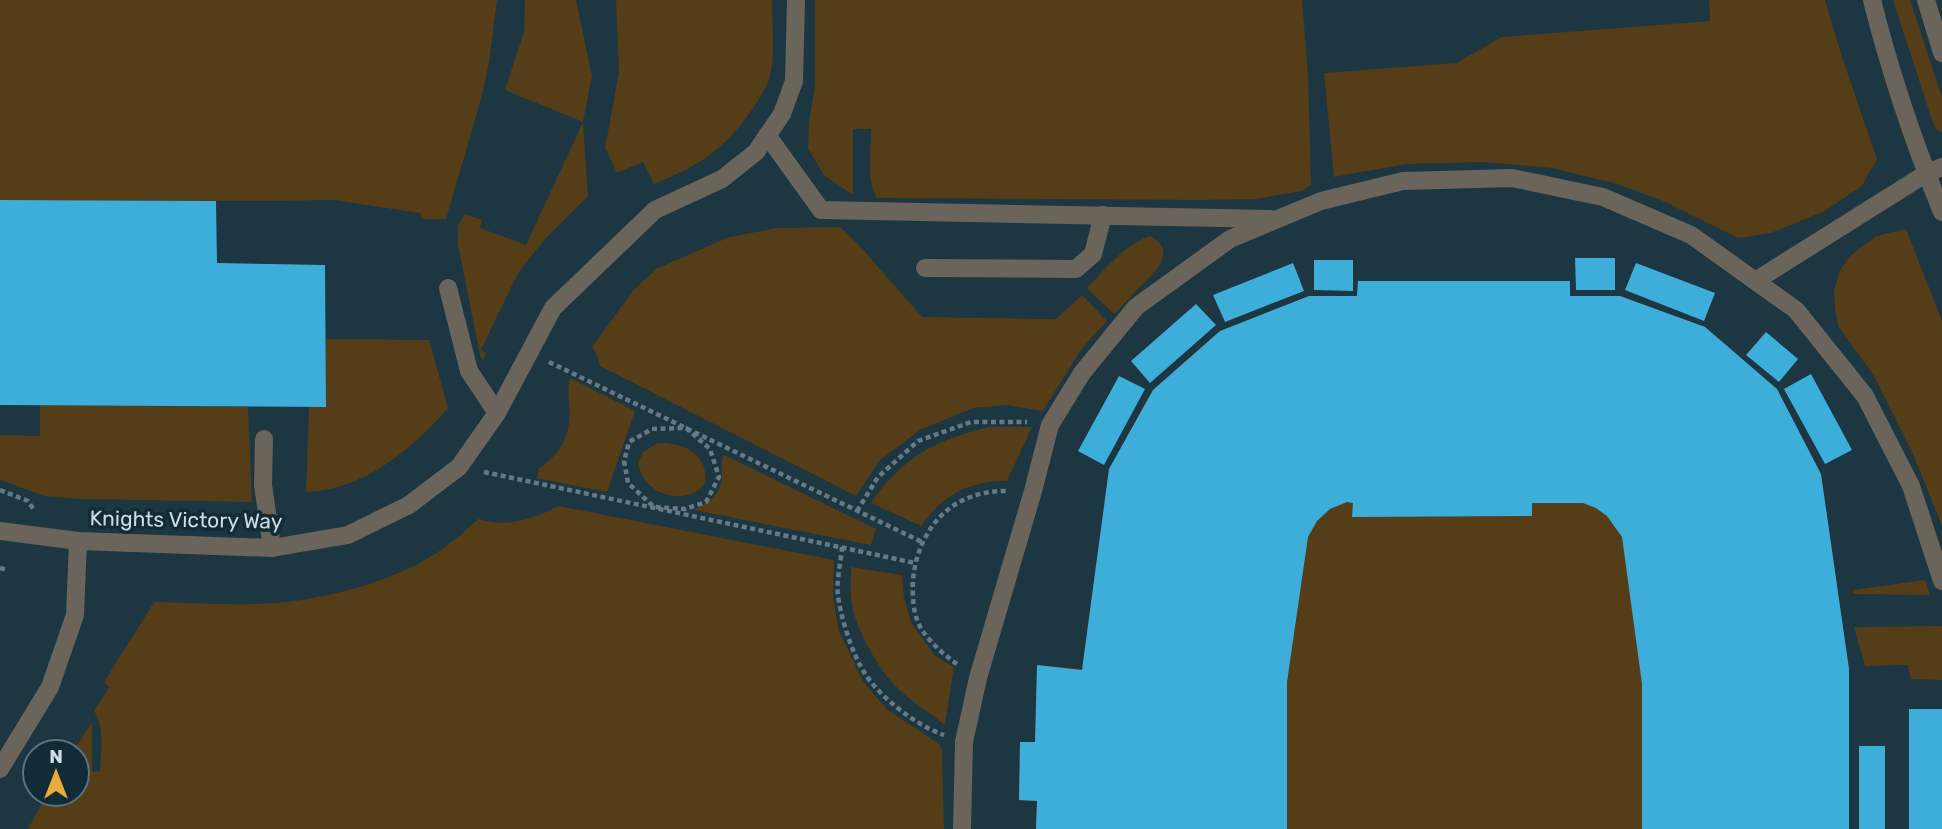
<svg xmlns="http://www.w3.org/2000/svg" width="1942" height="829" viewBox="0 0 1942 829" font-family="Rubik,sans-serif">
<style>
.green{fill:#543d17}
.building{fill:#3dadda}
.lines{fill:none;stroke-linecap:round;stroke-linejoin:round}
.path{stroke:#657a85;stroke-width:4.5;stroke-dasharray:5 3.5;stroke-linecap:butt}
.service{stroke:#6b645a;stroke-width:18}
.minor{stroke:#6b645a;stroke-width:18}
.labels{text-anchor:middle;stroke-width:7;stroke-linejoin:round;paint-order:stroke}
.street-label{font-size:21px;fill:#cddce4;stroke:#112c37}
</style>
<rect width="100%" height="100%" fill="#1c3642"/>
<g class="green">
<path d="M0,0H497L489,63L481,99L446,219H422L420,213L333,200L268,201L0,200Z"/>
<path d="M525,0H576L592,76L583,122L588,196L544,240L518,273L481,350L486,353L483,361L480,355L458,245V226L465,214L482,220L480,228L526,245L583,122L505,90L524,32Z"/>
<path d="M616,0H772C772,20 775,52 771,71C769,85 759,99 752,110C722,152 700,165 654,184L643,162L617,173L605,148L619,72Z"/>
<path d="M815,0H1302L1308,74L1311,184L1302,191L1256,199L1200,200L877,198C866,180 871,151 871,129H853V195L824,175L808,149L809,123L815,85Z"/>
<path d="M1709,0H1825L1842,57L1877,159L1862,186L1825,211L1771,233L1738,238L1661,200L1614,183L1552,168L1483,162L1406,164L1334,177L1324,73L1456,63L1502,37L1710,21Z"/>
<path d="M1893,0H1910L1942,97V133L1937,130L1932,120Z"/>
<path d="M840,227L859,245L922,317L1056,319L1082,295L1107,321L1082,348L1043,411L1007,405L973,408L920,430L880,460L856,496L600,366L598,358L592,347L632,292L656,269L729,237L777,228Z"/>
<path d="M1906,229L1942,321V526L1913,454L1874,376L1838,326L1835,309L1834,290L1840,270L1849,257L1876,236Z"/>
<path d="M1150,236C1180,252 1152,275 1138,289C1130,298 1122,306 1114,314L1087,288C1106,268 1123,246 1150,236Z"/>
<path d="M1358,281H1570V296H1620L1705,327L1777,389L1821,474L1849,669V829H1036L1037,801L1019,800L1020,742H1035L1037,665L1082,669L1109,469L1153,390L1220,331L1357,296Z"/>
<path d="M326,339L429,340L448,408C413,449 362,491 306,492L309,407L326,406Z"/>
<path d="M570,378L635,411L607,492L537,478L539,468C555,459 567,441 569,423C571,407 566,393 570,378Z"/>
<path d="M40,405L248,407L252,502L81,499L45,496L0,480V435L40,436Z"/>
<path d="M990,427H1032L1007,481C968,481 943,495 921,526L871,503C902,457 937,439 990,427Z"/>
<path d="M658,443C678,442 702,450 705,472C706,478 706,483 702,487C697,493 689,495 682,496C660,497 642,485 638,463L643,452Z"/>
<path d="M724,455L876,529L871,545L694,510C708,503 721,495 722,477C722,467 720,465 724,455Z"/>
<path d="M559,506L834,560L833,598L839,631L864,683L888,710L939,744L942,750L944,829H28L47,794H77V752H73L92,722V772L100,771C101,752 105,728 94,711L109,687L104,682L154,602C200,603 248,607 294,601C349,593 410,576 454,540C462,534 470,526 478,519C507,528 533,519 559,506Z"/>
<path d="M851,567L902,575L904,598L911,622L935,656L954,667L945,725C927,711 906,698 891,681C875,663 856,628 852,605C850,592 851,579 851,567Z"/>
<path d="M1925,580L1930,595L1853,594V590Z"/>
<path d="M1942,626V680L1911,679L1908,665L1865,666L1854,627Z"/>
</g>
<g class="building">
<path d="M0,200L216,201L217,263L325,265L326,407L0,405Z"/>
<path d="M1575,258H1615V290H1576Z"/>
<path d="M1314,260H1353V291L1314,290Z"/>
<path d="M1293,263L1304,291L1225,322L1213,295Z"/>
<path d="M1636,263L1715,293L1704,321L1625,290Z"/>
<path d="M1358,281H1570V296H1620L1705,327L1777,389L1821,474L1849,669V829H1642V684L1622,537L1607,516L1596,508L1583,503H1532V516L1352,517L1353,503L1347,502L1330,509L1317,521L1308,537L1287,682V829H1036L1037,801L1019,800L1020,742H1035L1037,665L1082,670L1109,469L1153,390L1220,331L1309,296H1357Z"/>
<path d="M1196,304L1216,325L1150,383L1131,361Z"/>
<path d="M1766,332L1798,359L1779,382L1746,355Z"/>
<path d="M1811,374L1852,450L1825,464L1784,389Z"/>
<path d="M1119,376L1145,389L1104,465L1078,451Z"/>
<rect x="1909" y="709" width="33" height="120"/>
<rect x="1859" y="746" width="26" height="83"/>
</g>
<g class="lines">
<g class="path">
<path d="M549,362L922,542"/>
<path d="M686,428L710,449L719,477L706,502L685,509L654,507L628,483L624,461L629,442L652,429Z"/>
<path d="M484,472L915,563"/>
<path d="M0,490L28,501L34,510"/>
<path d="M857,511L878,477L918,441L971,422H1027"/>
<path d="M842,547C841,562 836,581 838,596C841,618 852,653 864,672C879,697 917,726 944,735"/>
<path d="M0,568L7,570"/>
<path d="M957,664C944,655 931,643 922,630C913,616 912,596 913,579C919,526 953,490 1008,491"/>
</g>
<g class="service">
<path d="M767,135L821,210L1271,219"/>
<path d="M925,268L1076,269L1093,254L1103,215"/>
<path d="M1755,281L1927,173L1942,167"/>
<path d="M448,288L469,371L497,413"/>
<path d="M264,439L263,485L272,548"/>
<path d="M962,829L964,742L978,678L1033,491L1050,425L1082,373L1136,307L1230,239L1321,201L1403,181L1512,178L1603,197L1691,235L1796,310L1865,396L1911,486L1942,581"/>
</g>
<g class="minor">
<path d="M1872,0C1890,72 1914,143 1942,212"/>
<path d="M1926,0L1942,53"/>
<path d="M0,531L78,541L272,548L348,535L409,505L459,467L497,413L553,308L655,210L722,179L756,152L782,114L794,81L796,0"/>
<path d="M0,769L50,687L75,615L78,541"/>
</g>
</g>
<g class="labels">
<g class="street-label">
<text transform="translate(186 520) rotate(1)" y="7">Knights Victory Way</text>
</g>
</g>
<g transform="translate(56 773)"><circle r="33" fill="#112c37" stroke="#5c727c" stroke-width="2"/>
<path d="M0-5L12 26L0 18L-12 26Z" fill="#eaaa38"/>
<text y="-10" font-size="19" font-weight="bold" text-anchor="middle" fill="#cddce4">N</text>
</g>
</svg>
